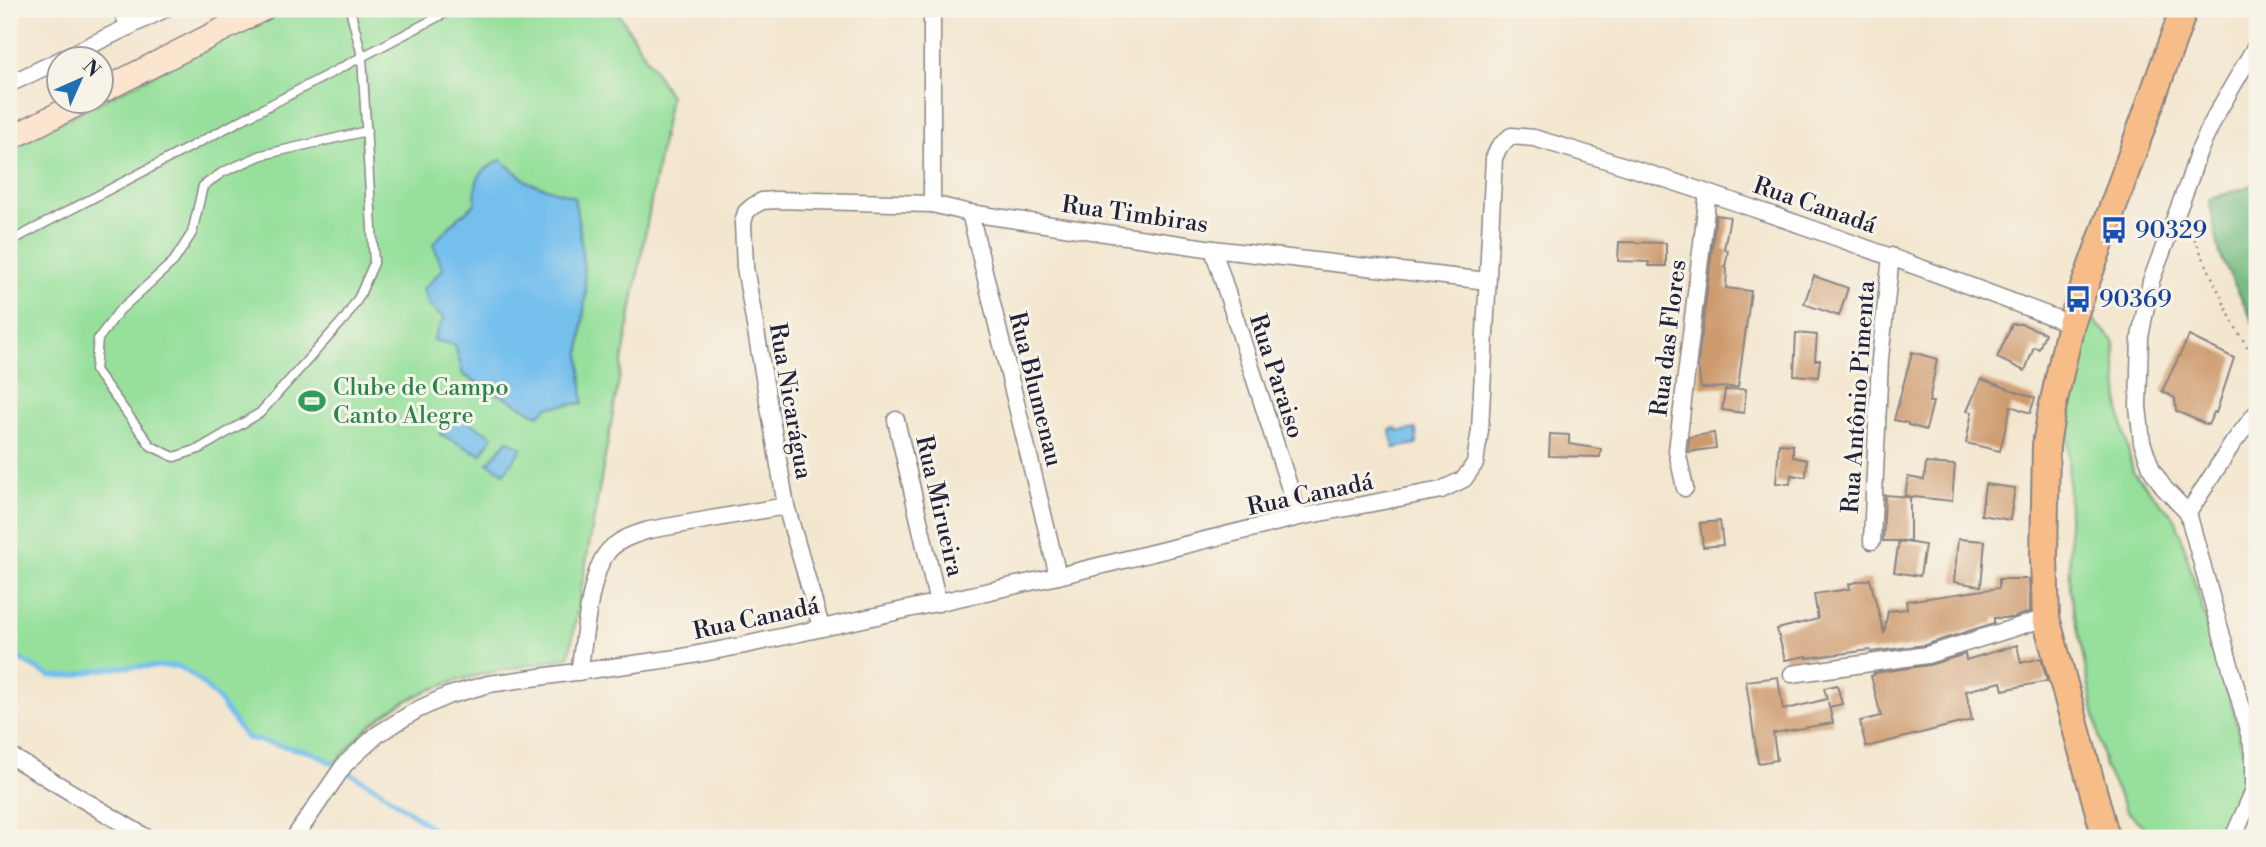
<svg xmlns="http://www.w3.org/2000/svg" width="2266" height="847" viewBox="0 0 2266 847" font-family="'Libre Bodoni',serif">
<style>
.green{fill:#96e09b;stroke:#5c816b;stroke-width:2}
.forest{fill:#78be83;stroke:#4d705f;stroke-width:2}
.water{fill:#74bfed;stroke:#4b7094;stroke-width:2}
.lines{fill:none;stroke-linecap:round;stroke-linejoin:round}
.stream{stroke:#74bfed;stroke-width:5}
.building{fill:#cd9a6d}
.service-casing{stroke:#8a8484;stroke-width:11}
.minor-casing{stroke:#8a8484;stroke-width:19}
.secondary-casing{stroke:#8a8484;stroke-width:26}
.primary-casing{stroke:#8a8484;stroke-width:30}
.path{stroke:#8a8484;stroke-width:2.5;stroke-dasharray:2 5;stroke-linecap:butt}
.service{stroke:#fff;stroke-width:8}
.minor{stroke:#fff;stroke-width:16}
.secondary{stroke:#fce5cf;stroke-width:23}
.primary{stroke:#f7bd88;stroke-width:26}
.labels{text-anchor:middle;stroke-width:6;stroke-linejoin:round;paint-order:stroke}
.street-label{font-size:24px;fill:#22223b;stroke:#f7f3e8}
.transit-label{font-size:24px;fill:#164399;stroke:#f7f3e8;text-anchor:start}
.leisure-label{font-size:24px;fill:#27864d;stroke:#f7f3e8;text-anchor:start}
</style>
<rect width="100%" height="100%" fill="#f7f3e8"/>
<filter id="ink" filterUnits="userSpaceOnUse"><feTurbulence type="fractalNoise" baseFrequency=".0143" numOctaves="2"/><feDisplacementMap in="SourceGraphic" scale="14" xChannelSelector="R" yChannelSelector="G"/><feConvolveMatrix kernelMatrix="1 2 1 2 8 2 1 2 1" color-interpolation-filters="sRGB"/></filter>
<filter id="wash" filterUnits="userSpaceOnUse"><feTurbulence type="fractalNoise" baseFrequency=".00686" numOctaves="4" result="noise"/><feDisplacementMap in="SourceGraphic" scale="28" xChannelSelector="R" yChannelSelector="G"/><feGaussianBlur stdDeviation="1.57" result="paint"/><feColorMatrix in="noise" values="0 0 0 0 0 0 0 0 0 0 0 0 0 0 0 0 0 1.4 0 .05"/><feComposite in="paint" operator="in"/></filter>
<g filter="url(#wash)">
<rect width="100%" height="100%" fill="#f3e6ce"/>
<g class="green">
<path d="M283,9H616L670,96L569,657C504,671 429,677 376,721C361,733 348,750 334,764L314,753L246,738L219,700L195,677L178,666L125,667L97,670L73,676H50L9,654V148Z"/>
<path d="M2084,310L2114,341L2120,414L2133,472L2176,520L2236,720L2249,787L2220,838H2148L2146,829L2126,810L2105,767L2070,591L2068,433Z"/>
</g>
<path class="forest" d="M2257,183V330L2220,255L2209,200Z"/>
<g class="water">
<path d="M501,160L528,182L574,197L580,231L586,292L580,353L583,403L548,407L538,415L463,375L455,345L433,340L444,318L430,307L423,289L443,269L433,244L456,220L475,204C476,176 476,173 501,160Z"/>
<path d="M455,414L493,436L481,455L440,434Z"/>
<path d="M1395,428L1400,432L1416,429L1417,444L1394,448L1390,430Z"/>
<path d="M508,440L522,448L504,473L488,463Z"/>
</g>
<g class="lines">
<path class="stream" d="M9,654L50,676H73L97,670L125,667L178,666L195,677L219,700L246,738L314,753L380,790L445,838"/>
</g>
<g id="blocks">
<g class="building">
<path d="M1716,215L1730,217L1724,249L1728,250L1725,268H1727L1726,288L1751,291L1738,387L1701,388L1698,365Z"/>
<path d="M1619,242L1666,243V266H1649V262L1618,261Z"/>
<path d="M1814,276L1848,288L1839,316L1804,304Z"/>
<path d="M2012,324H2022L2045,333L2039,349L2034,347L2025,371L1997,358Z"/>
<path d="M1796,333L1817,335L1815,360H1820L1818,377L1794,375Z"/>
<path d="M2189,336L2234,358L2216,413L2214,412L2208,425L2176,411L2175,398L2162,391Z"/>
<path d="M1912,352L1937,359L1929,402H1933L1926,430L1908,425V423L1894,420Z"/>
<path d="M1981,379L2035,398L2030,413L2011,406L2000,451L1966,443L1972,412L1967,411Z"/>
<path d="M1746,389L1744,413L1722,410L1725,390Z"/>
<path d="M1714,433L1716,448L1688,452L1689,437Z"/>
<path d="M1550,434L1569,435V444L1601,449L1600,457L1549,456Z"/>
<path d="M1779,444L1793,445V457L1807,460L1806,477L1791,475L1790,484L1776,483Z"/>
<path d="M1926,463L1955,465L1952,501L1905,496L1908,477L1924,480Z"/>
<path d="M1985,484L2015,488L2010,520L1981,515Z"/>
<path d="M1885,495L1910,497V541H1883Z"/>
<path d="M1720,521L1723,545L1703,547L1700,523Z"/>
<path d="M1958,539L1985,541L1981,586L1954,582Z"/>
<path d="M1899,541L1925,545L1920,576L1894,572Z"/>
<path d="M1870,579L1884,634L1888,611L1907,609L1906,601L1999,588V579H2029L2030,612L2012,618H1994V623L1925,645L1871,652L1870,650L1807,658V656L1785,660L1777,629L1818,619L1814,594L1850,589L1849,584Z"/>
<path d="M2017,645L2021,663L2041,658L2047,681L2003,690L2001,682L1966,691L1972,720L1866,747L1860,721L1881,716L1871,676L1874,675V673L1929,665L1965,654L1966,660Z"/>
<path d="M1778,677L1783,710L1827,699L1824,688L1837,685L1842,704L1829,707L1828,702L1833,723L1773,733L1777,760L1758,763L1746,681Z"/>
</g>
</g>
</g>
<g filter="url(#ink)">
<use href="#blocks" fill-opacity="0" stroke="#8a8484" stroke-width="2"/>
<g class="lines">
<defs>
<g id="service">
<path d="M350,9L362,56L374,263L359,297L346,317L260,413L199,449L174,457L151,446L95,370L98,339L119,311L174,261L192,233L203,186L223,172L262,155L367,131"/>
<path d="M9,242L453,9"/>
</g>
<g id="minor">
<path d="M121,9L129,27"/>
<path d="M60,60L165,9"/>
<path d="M9,84L60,60"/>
<path d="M932,204V9"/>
<path d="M970,213L1058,576"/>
<path d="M1213,249L1299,517"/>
<path d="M896,420L938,603"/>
<path d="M1685,488L1677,451L1708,193"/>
<path d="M2188,513L2233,443L2257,412"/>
<path d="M1872,541L1880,359L1891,256"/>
<path d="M821,627L786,506L745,267L743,223L746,212L753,206L762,201L776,200L932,204L970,213L1213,249L1487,281"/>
<path d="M579,672C584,643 590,574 606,554C616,540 633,535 649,530L786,506"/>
<path d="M1792,674L1927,655L2046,618"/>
<path d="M9,755L147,838"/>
<path d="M294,838L345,764L378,734L417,710L447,696L489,684L677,658L745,645L1058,576L1299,517L1441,490L1464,479L1469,472L1475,463L1480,430L1494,158L1499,147L1511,136L1534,138C1716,192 1894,257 2071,324"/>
<path d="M2233,838L2254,790V752L2188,513L2164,488L2152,470L2142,442L2138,407L2140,337L2151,281L2189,181L2198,153L2217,113L2257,44"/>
</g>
<g id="secondary">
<path d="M102,91L263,9"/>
<path d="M9,139L82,102"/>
</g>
<path id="primary" d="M2106,838L2046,618L2044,558L2046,445L2052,409L2071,324L2184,9"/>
</defs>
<use href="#service" class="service-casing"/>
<use href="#minor" class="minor-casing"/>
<use href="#secondary" class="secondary-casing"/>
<use href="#primary" class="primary-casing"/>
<path class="path" d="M2191,225L2192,233L2232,321L2257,364"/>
<use href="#service" class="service"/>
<use href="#minor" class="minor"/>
<use href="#secondary" class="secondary"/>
<use href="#primary" class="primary"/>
</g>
</g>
<defs>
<symbol id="bus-bare" viewBox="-9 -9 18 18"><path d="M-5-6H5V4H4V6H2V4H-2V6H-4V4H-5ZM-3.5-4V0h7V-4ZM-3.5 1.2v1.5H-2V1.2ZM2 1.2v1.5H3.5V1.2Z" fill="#1a4fb4" stroke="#f7f3e8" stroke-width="2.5" paint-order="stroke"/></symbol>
<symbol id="stadium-bare" viewBox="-9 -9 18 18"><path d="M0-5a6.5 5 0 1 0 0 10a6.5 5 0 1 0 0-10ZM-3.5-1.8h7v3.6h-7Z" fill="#2e9e5b" stroke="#f7f3e8" stroke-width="2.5" paint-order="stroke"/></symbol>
</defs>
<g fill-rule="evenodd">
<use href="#bus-bare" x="2095" y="211" width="38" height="38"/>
<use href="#bus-bare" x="2059" y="280" width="38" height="38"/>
<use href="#stadium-bare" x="293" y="382" width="38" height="38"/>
</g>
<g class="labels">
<g class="street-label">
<text transform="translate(1815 205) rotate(19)" y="8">Rua Canadá</text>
<text transform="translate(1135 214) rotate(8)" y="8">Rua Timbiras</text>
<text transform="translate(1668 338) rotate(-83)" y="8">Rua das Flores</text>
<text transform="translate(1277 376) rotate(72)" y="8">Rua Paraiso</text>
<text transform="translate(1036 389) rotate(76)" y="8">Rua Blumenau</text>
<text transform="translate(1858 397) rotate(-86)" y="8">Rua Antônio Pimenta</text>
<text transform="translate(791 401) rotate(80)" y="8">Rua Nicarágua</text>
<text transform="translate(1310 494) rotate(-12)" y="8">Rua Canadá</text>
<text transform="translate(940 506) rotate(77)" y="8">Rua Mirueira</text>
<text transform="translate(756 618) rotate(-12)" y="8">Rua Canadá</text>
</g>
<g class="transit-label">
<text x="2135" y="238">90329</text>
<text x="2099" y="307">90369</text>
</g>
<g class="leisure-label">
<text x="333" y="395">Clube de Campo<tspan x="333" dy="28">Canto Alegre</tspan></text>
</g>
</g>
<rect width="2266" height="847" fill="none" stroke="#f7f3e8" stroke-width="35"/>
<g transform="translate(80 80) rotate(45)"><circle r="33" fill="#f7f3e8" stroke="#a29fa3" stroke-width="2"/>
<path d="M0-5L12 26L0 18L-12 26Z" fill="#1f6fb2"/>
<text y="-10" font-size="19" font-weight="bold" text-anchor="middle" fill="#22223b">N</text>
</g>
</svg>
